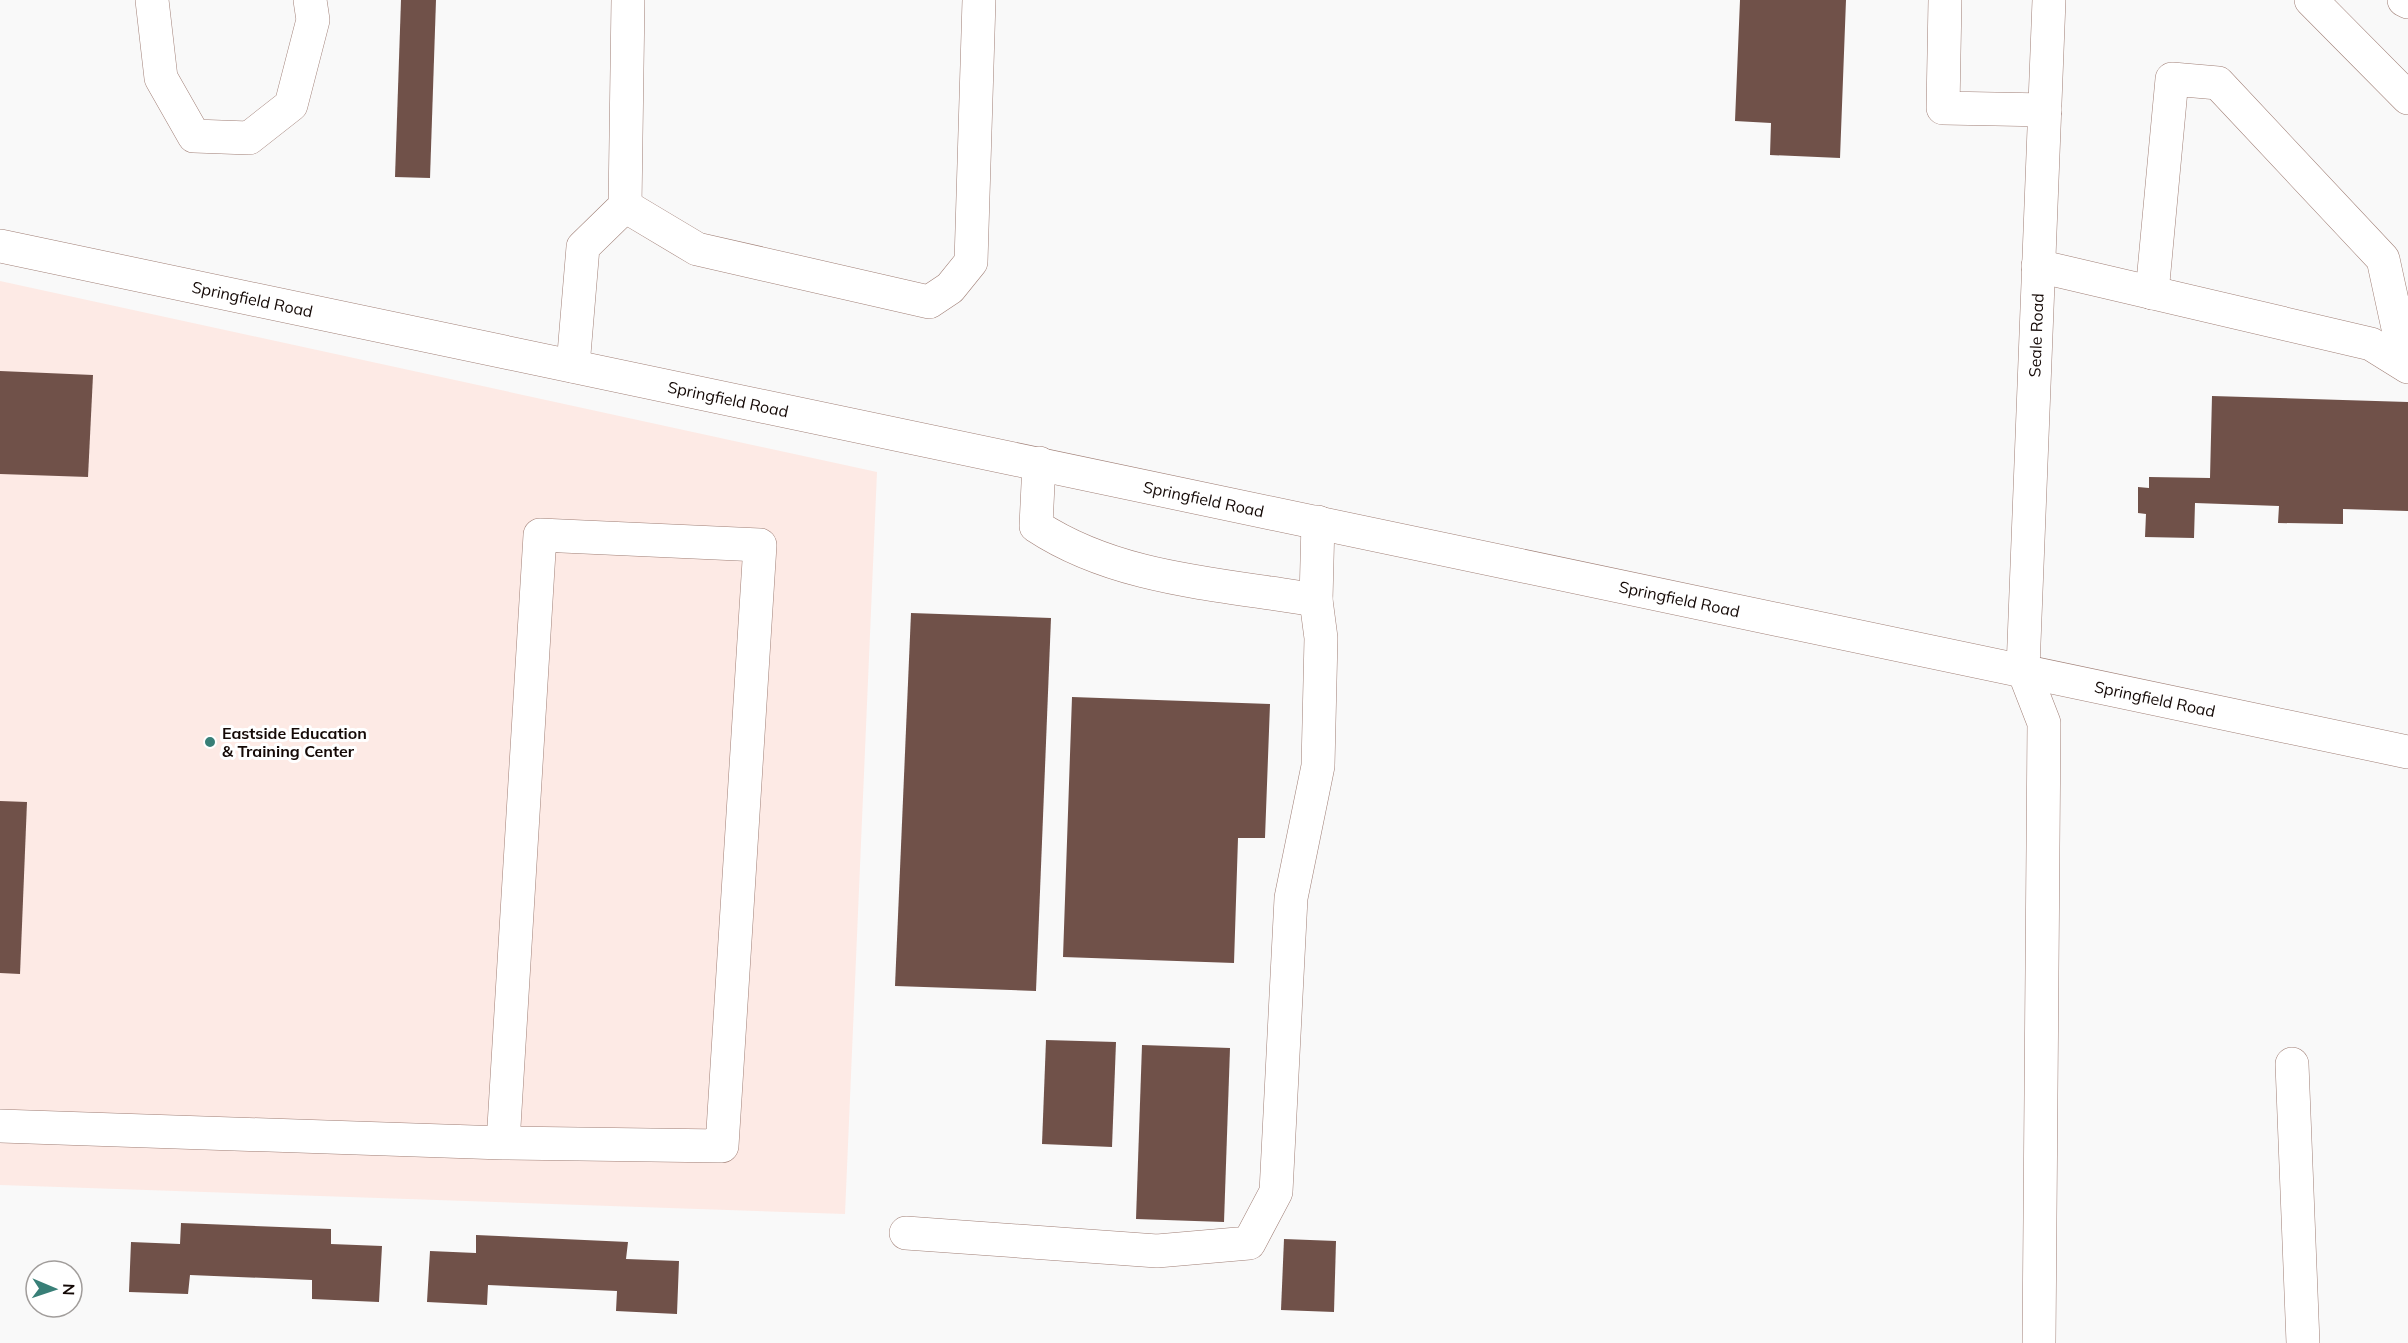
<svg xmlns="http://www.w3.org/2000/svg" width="2408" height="1343" viewBox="0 0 2408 1343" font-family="Mulish,sans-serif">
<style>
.built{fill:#fdeae5}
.building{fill:#705149}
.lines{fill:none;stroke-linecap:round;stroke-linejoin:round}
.minor-casing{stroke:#a07f76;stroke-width:34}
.major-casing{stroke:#a07f76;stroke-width:34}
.highway-casing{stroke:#a07f76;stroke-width:34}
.minor{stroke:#fff;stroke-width:33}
.major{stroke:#fff;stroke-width:33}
.highway{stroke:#fff;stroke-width:33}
.poi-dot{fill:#387f77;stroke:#fff;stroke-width:2}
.labels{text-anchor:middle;stroke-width:6;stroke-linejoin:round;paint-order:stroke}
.street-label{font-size:16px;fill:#140906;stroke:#fff}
.poi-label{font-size:16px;font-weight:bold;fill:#140906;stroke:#fff;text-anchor:start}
</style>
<rect width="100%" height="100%" fill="#f9f9f9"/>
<path class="built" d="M0,281L877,472L845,1214L0,1185Z"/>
<g class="building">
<path d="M401,0H436L430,178L395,177Z"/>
<path d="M1740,0H1846L1840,158L1770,155L1771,123L1735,121Z"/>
<path d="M0,371L93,375L88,477L0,474Z"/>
<path d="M2212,396L2408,402V511L2343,509V524L2278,523L2279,506L2195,503L2194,538L2145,537L2146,514L2138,513V487L2149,488V477L2210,478Z"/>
<path d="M911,613L1051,618L1036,991L895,986Z"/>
<path d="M1072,697L1270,704L1265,838H1238L1234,963L1063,957Z"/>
<path d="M0,801L27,802L20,974L0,973Z"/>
<path d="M1046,1040L1116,1042L1112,1147L1042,1144Z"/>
<path d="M1142,1045L1230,1048L1224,1222L1136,1219Z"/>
<path d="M181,1223L331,1229V1244L382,1246L379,1302L312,1299V1280L190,1275L188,1294L129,1292L131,1242L180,1244Z"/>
<path d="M476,1235L628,1242L626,1259L679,1261L677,1314L616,1311L617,1291L488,1285L487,1305L427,1302L430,1251L476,1253Z"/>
<path d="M1284,1239L1336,1241L1334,1312L1281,1310Z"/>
</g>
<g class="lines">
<defs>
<g id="minor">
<path d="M152,0L161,78L194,136L249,138L291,105L313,20L310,0"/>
<path d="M1945,0L1943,108L2045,110"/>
<path d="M625,206L697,249L929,302L950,288L971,262L979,0"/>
<path id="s1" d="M0,246L2408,752"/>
<path d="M2038,266L2371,344L2408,367"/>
<path d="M2152,293L2172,79L2218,83L2383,259L2406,365"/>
<path d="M573,366L583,247L625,206L628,0"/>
<path d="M1039,463L1036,526C1118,580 1221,584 1316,600"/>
<path d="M2292,1064L2303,1343"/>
<path d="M0,1126L503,1143L722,1146L760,545L540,535L503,1143"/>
<path d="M906,1233L1157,1251L1249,1243L1276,1192L1291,898L1318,766L1321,638L1316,600L1318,522"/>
<path id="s2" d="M2039,1343L2044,723L2023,669L2049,0"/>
</g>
<path id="major" d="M2311,0L2408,98"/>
<path id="highway" d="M2404,0L2408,2"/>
</defs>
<use href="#minor" class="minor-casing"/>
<use href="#major" class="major-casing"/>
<use href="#highway" class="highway-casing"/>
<use href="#minor" class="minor"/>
<use href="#major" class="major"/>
<use href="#highway" class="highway"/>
</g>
<circle class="poi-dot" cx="210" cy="742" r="6"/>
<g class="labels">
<g class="street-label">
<text dy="6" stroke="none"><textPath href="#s1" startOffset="258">Springfield Road</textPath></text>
<text dy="6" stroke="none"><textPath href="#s2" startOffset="1012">Seale Road</textPath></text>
<text dy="6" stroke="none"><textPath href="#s1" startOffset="744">Springfield Road</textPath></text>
<text dy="6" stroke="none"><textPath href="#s1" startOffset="1230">Springfield Road</textPath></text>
<text dy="6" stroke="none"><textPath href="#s1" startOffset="1716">Springfield Road</textPath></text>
<text dy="6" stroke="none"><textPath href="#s1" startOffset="2202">Springfield Road</textPath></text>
</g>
<g class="poi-label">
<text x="222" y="739">Eastside Education<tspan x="222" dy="18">&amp; Training Center</tspan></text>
</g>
</g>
<g transform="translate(54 1289) rotate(92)"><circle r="28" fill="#ffffff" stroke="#a19d9b" stroke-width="1.5"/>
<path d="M0-4.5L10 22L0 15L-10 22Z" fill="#387f77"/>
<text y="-9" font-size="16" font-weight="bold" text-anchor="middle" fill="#140906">N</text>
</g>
</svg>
